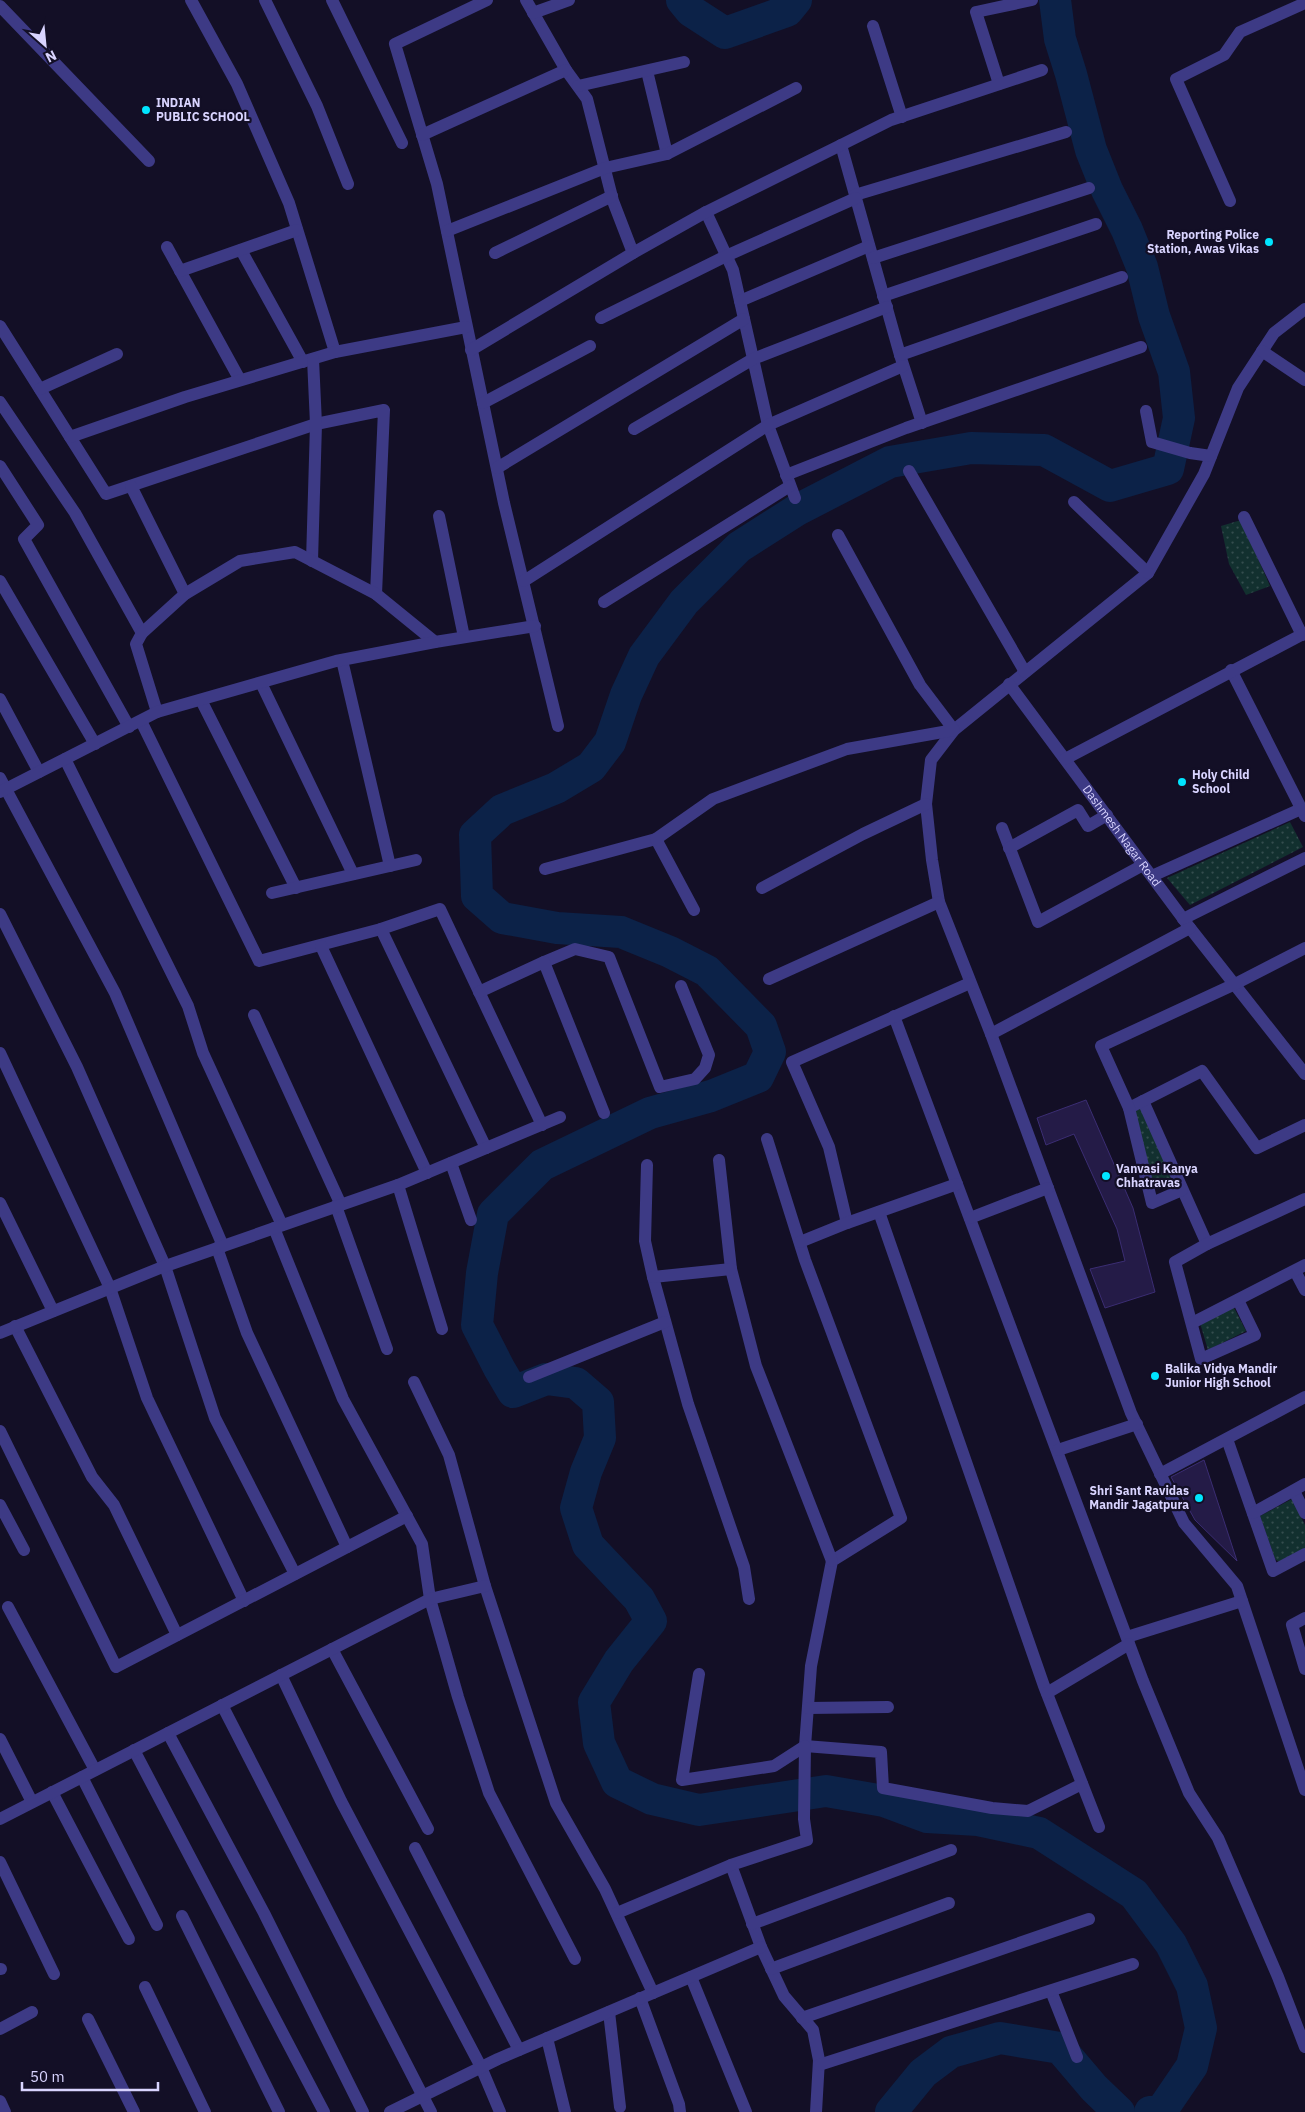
<svg xmlns="http://www.w3.org/2000/svg" width="1305" height="2112" viewBox="0 0 1305 2112" font-family="'IBM Plex Sans',sans-serif">
<style>
.park{fill:url(#park-dots)}
.lines{fill:none;stroke-linecap:round;stroke-linejoin:round}
.river{stroke:#0c2248;stroke-width:32}
.building{fill:#241b47;stroke:#3b2d73}
.minor{stroke:#3d3a85;stroke-width:12}
.poi-dot{fill:#00e5ff;stroke:#130f26;stroke-width:2}
.labels{text-anchor:middle;stroke-width:4.5;stroke-linejoin:round;paint-order:stroke}
.poi-label{font-size:12px;font-weight:bold;fill:#d9d4ff;stroke:#130f26;text-anchor:start}
.street-label{font-size:12px;fill:#d9d4ff;stroke:#130f26}
</style>
<defs>
<pattern id="park-dots" width="8" height="8" patternUnits="userSpaceOnUse" patternTransform="scale(1.25)"><rect width="8" height="8" fill="#12302f"/><path d="M2 2h.1M6 6h.1" fill="none" stroke="#344d4e" stroke-width="1.8" stroke-linecap="round"/></pattern>
</defs>
<rect width="100%" height="100%" fill="#130f26"/>
<g class="park">
<path d="M1241,520L1270,586L1246,595L1229,564L1221,526Z"/>
<path d="M1290,822L1303,847L1190,905L1167,878Z"/>
<path d="M1142,1108L1174,1183L1152,1190L1134,1112Z"/>
<path d="M1233,1306L1246,1331L1208,1350L1200,1323Z"/>
<path d="M1292,1499L1305,1525V1548L1279,1562L1275,1559L1260,1516Z"/>
</g>
<g class="lines">
<g class="river">
<path d="M682,0L691,11L725,33L787,11L796,0"/>
<path d="M1055,0L1060,39L1071,74L1091,150L1107,190L1127,230L1142,267L1154,316L1174,372L1179,418L1168,469L1110,486L1044,450L971,448L890,462L797,510L739,547L684,602L644,656L626,695L610,742L591,767L556,788L502,810L475,835L477,896L502,918L557,928L621,932L670,952L707,971L761,1026L770,1052L758,1077L711,1096L650,1113L542,1165L493,1214L482,1273L477,1325L499,1368L513,1392L546,1379L576,1383L598,1402L600,1438L586,1472L576,1508L588,1545L639,1599L651,1621L619,1661L594,1702L599,1743L617,1782L652,1799L699,1810L826,1791L884,1801L927,1817L978,1820L1039,1833L1134,1894L1171,1944L1192,1986L1201,2028L1192,2066L1162,2110L1150,2112"/>
<path d="M891,2112L923,2073L951,2052L1000,2038L1060,2048L1094,2088L1119,2112"/>
</g>
</g>
<g class="building">
<path d="M1086,1100L1133,1208L1155,1292L1105,1308L1090,1269L1125,1261L1117,1229L1074,1134L1046,1145L1037,1118Z"/>
<path d="M1204,1460L1237,1561L1195,1520L1171,1477Z"/>
</g>
<g class="lines">
<g class="minor">
<path d="M191,0L237,84L289,203L335,352"/>
<path d="M265,0L317,106L348,184"/>
<path d="M332,0L402,143"/>
<path d="M487,0L395,44L437,184L504,503L558,726"/>
<path d="M526,0L566,70L587,99L613,201L633,253"/>
<path d="M0,6L149,161"/>
<path d="M533,13L569,0"/>
<path d="M873,26L902,117"/>
<path d="M647,71L667,154"/>
<path d="M999,84L976,12L1032,0"/>
<path d="M578,86L684,62"/>
<path d="M422,135L566,70"/>
<path d="M841,145L900,355L922,423"/>
<path d="M855,195L1066,132"/>
<path d="M1230,201L1176,79L1224,55L1240,32L1305,3"/>
<path d="M706,212L733,270L768,425L795,498"/>
<path d="M447,231L605,168L667,154L796,88"/>
<path d="M167,247L240,380"/>
<path d="M241,250L303,362"/>
<path d="M495,253L612,196"/>
<path d="M873,258L1089,188"/>
<path d="M180,271L297,230"/>
<path d="M883,296L1096,224"/>
<path d="M740,301L869,246"/>
<path d="M1305,309L1274,333L1238,388L1204,474L1148,573L954,730L931,760L926,804L932,860L939,902L991,1034L1131,1413L1184,1523L1237,1586L1305,1790"/>
<path d="M601,318L726,256L856,198"/>
<path d="M0,326L106,494L316,424L384,410L376,594"/>
<path d="M471,350L633,253L706,212L841,145L891,120L1042,70"/>
<path d="M1262,351L1305,380"/>
<path d="M900,355L1122,277"/>
<path d="M40,389L117,354"/>
<path d="M0,402L75,513L142,633"/>
<path d="M483,403L590,346"/>
<path d="M1146,411L1152,442L1190,453L1211,456"/>
<path d="M634,429L753,359L887,307"/>
<path d="M70,437L185,397L335,352L466,327"/>
<path d="M0,466L38,525L24,539L129,727"/>
<path d="M497,468L744,319"/>
<path d="M909,471L1025,672"/>
<path d="M786,475L906,428L1141,347"/>
<path d="M131,486L185,594"/>
<path d="M1074,502L1148,573"/>
<path d="M439,516L464,637"/>
<path d="M1244,517L1302,635"/>
<path d="M312,561L316,424L313,359"/>
<path d="M0,581L95,744"/>
<path d="M524,581L768,425L903,366"/>
<path d="M604,602L790,486"/>
<path d="M342,660L390,866"/>
<path d="M1231,670L1305,816"/>
<path d="M261,683L353,874"/>
<path id="s1" d="M1009,684L1190,928L1305,1074"/>
<path d="M0,699L39,772"/>
<path d="M201,700L296,888"/>
<path d="M157,712L136,644L142,633L185,594L240,561L295,552L376,594L435,642L535,626"/>
<path d="M141,721L259,961L381,929L440,909L542,1125"/>
<path d="M65,759L188,1006L203,1053L282,1225"/>
<path d="M1065,759L1305,633"/>
<path d="M0,778L115,993L223,1246"/>
<path d="M0,792L157,712L336,661L435,642"/>
<path d="M1002,828L1038,922L1143,865"/>
<path d="M1009,848L1078,810L1088,826L1107,815"/>
<path d="M545,869L656,839"/>
<path d="M1152,876L1301,809"/>
<path d="M762,888L863,834L926,804"/>
<path d="M272,893L416,860"/>
<path d="M694,910L656,839L713,799L847,749L954,730L920,685L838,535"/>
<path d="M0,914L77,1067L165,1266L215,1418L295,1574"/>
<path d="M1183,919L1305,858"/>
<path d="M381,929L486,1148"/>
<path d="M321,946L427,1173"/>
<path d="M544,962L575,949L609,957L660,1087L695,1079L705,1068L709,1055L681,986"/>
<path d="M769,979L939,902"/>
<path d="M479,992L544,962L604,1113"/>
<path d="M254,1015L341,1205"/>
<path d="M894,1016L1143,1681L1189,1793L1218,1838L1278,1977L1305,2047"/>
<path d="M991,1034L1190,928"/>
<path d="M0,1053L110,1288L147,1398L244,1601"/>
<path d="M1143,1101L1207,1244"/>
<path d="M1129,1108L1202,1071L1257,1148L1305,1125"/>
<path d="M767,1139L805,1260L901,1518L832,1561L811,1666L805,1746L881,1752L883,1788L992,1808L1028,1811L1082,1784"/>
<path d="M719,1160L731,1269L756,1366L832,1561"/>
<path d="M451,1163L471,1220"/>
<path d="M647,1165L645,1241L653,1277L688,1404L744,1567L749,1599"/>
<path d="M398,1185L442,1329"/>
<path d="M1182,1190L1152,1203L1129,1108L1101,1046L1235,984L1305,948"/>
<path d="M0,1203L53,1311"/>
<path d="M336,1206L387,1349"/>
<path d="M879,1212L1044,1686L1099,1827"/>
<path d="M970,1218L1048,1188"/>
<path d="M847,1223L829,1147L792,1062L970,983"/>
<path d="M274,1228L343,1399L422,1544L430,1599L458,1697L489,1793L575,1959"/>
<path d="M800,1242L847,1223L957,1184"/>
<path d="M217,1248L247,1333L347,1547"/>
<path d="M1295,1271L1305,1290"/>
<path d="M653,1277L731,1269"/>
<path d="M1238,1300L1255,1335L1201,1359L1175,1262L1207,1244L1305,1199"/>
<path d="M1192,1323L1305,1265"/>
<path d="M15,1326L92,1477L114,1505L177,1635"/>
<path d="M0,1333L160,1268L398,1185L560,1117"/>
<path d="M529,1377L665,1322"/>
<path d="M414,1382L449,1455L485,1586L556,1803L605,1889L653,1993"/>
<path d="M0,1431L116,1667L407,1516"/>
<path d="M1227,1439L1273,1571L1305,1554"/>
<path d="M1058,1450L1137,1424"/>
<path d="M1160,1474L1305,1397"/>
<path d="M1294,1491L1305,1513"/>
<path d="M0,1505L24,1550"/>
<path d="M1253,1513L1305,1484"/>
<path d="M8,1607L95,1770"/>
<path d="M1305,1618L1292,1625L1305,1669"/>
<path d="M1127,1637L1242,1601"/>
<path d="M332,1649L428,1829"/>
<path d="M699,1674L682,1780L774,1766L805,1746"/>
<path d="M281,1675L341,1801L481,2067L500,2112"/>
<path d="M1047,1693L1129,1644"/>
<path d="M222,1705L431,2112"/>
<path d="M808,1708L888,1707"/>
<path d="M168,1733L264,1913L363,2112"/>
<path d="M0,1739L32,1802"/>
<path d="M805,1746L804,1819L807,1840L731,1865L761,1947L784,1996L813,2030L819,2060L816,2112"/>
<path d="M134,1750L324,2112"/>
<path d="M82,1777L157,1925"/>
<path d="M52,1792L129,1939"/>
<path d="M0,1819L430,1599L485,1586"/>
<path d="M415,1848L519,2050"/>
<path d="M0,1862L54,1974"/>
<path d="M617,1913L731,1865"/>
<path d="M182,1916L279,2112"/>
<path d="M752,1924L951,1850"/>
<path d="M0,1969H1"/>
<path d="M771,1969L949,1903"/>
<path d="M691,1977L746,2112"/>
<path d="M145,1987L205,2112"/>
<path d="M1051,1991L1077,2057"/>
<path d="M640,1998L679,2104L680,2112"/>
<path d="M609,2012L620,2107"/>
<path d="M802,2018L1089,1919"/>
<path d="M88,2019L134,2112"/>
<path d="M0,2029L32,2012"/>
<path d="M547,2038L565,2112"/>
<path d="M819,2065L1133,1964"/>
<path d="M0,2101L5,2112"/>
<path d="M390,2112L498,2059L761,1947"/>
</g>
</g>
<g class="poi-dot">
<circle cx="146" cy="110" r="5"/>
<circle cx="1269" cy="242" r="5"/>
<circle cx="1182" cy="782" r="5"/>
<circle cx="1106" cy="1176" r="5"/>
<circle cx="1155" cy="1376" r="5"/>
<circle cx="1199" cy="1498" r="5"/>
</g>
<g class="labels">
<g class="poi-label">
<text x="156" y="107">INDIAN<tspan x="156" dy="14">PUBLIC SCHOOL</tspan></text>
<text x="1259" y="239" text-anchor="end">Reporting Police<tspan x="1259" dy="14">Station, Awas Vikas</tspan></text>
<text x="1192" y="779">Holy Child<tspan x="1192" dy="14">School</tspan></text>
<text x="1116" y="1173">Vanvasi Kanya<tspan x="1116" dy="14">Chhatravas</tspan></text>
<text x="1165" y="1373">Balika Vidya Mandir<tspan x="1165" dy="14">Junior High School</tspan></text>
<text x="1189" y="1495" text-anchor="end">Shri Sant Ravidas<tspan x="1189" dy="14">Mandir Jagatpura</tspan></text>
</g>
<g class="street-label">
<text dy="4" stroke="none"><textPath href="#s1" startOffset="189">Dashmesh Nagar Road</textPath></text>
</g>
</g>
<g transform="translate(45 45) rotate(153)" stroke="#130f26" stroke-width="4" paint-order="stroke">
<path d="M0-4L9 19L0 12L-9 19Z" fill="#d9d4ff"/>
<text y="-8" font-size="14" font-weight="bold" text-anchor="middle" fill="#d9d4ff">N</text>
</g>
<path d="M22 2082v8h136v-8" fill="none" stroke="#d9d4ff" stroke-width="2.5"/>
<text x="30" y="2082" font-size="15" fill="#d9d4ff" stroke="#130f26" stroke-width="4" paint-order="stroke">50 m</text>
</svg>
